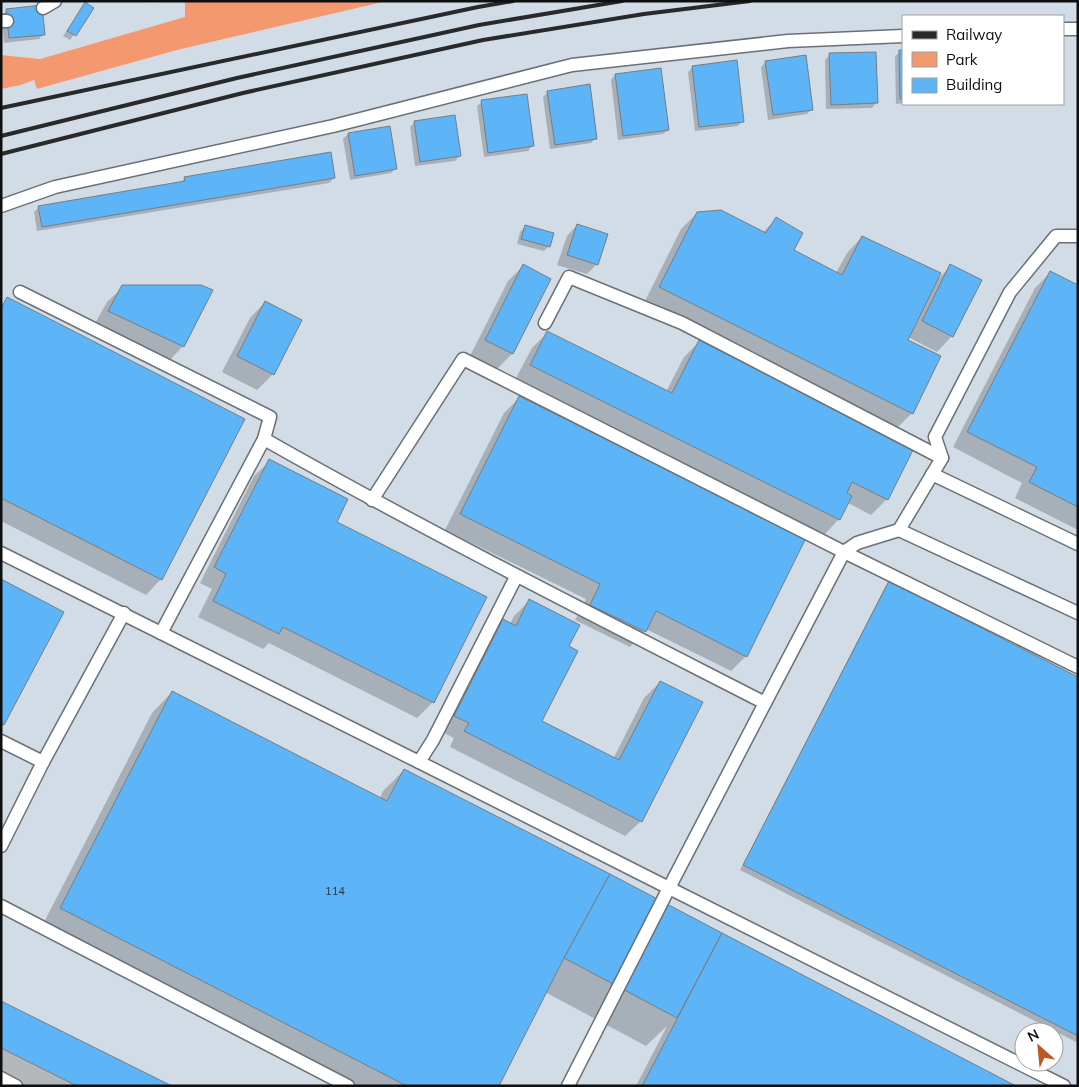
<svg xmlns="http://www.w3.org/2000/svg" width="1079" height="1087" viewBox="0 0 1079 1087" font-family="Mulish,sans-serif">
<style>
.built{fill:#d1dce6;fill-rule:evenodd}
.green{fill:#f3986f}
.shadow{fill:#0003}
.building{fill:#5db4f6;stroke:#787d81}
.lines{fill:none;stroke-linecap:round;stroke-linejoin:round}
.service-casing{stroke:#6b7074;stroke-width:15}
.service{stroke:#fff;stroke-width:12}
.rail{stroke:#27292b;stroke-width:4}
.labels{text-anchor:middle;stroke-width:4;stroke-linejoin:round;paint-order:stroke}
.number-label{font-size:11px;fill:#22384a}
</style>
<rect width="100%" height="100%" fill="#e1e6eb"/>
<g class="built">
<path d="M1,1H151V4L164,1H185L186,17L40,59L1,55Z"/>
<path d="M387,1H1078V1086H172L1,1001V89L21,85L34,80L37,89L177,50ZM903,16H1063V104H903ZM1024,1032H1054V1062H1024Z"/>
</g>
<path class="green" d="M185,1H387L177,50L37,89L34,80L21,85L1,89V55L40,59L185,17Z"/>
<g class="shadow">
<path d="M85,4L92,8L70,40L63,36Z"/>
<path d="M7,10L43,34L39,39L4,43L2,15Z"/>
<path d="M900,52H903V103L896,104L895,56Z"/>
<path d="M830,55L876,103L872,108L826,109L825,60Z"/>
<path d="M766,62L812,109L807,114L768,120L761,67Z"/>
<path d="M693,67L742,121L738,126L695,131L688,72Z"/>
<path d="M615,75L668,130L663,134L618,140L611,80Z"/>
<path d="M548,92L596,138L591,143L550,149L543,97Z"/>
<path d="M482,102L532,146L528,151L484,157L477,106Z"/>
<path d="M415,122L460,156L455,161L415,166L410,127Z"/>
<path d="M389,127L396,168L391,173L350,180L343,139L348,134Z"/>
<path d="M185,178H334L329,183L37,231L34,212L39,207L180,183Z"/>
<path d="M697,213L762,233L776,219L792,251L836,273L847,253L862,237L936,281L951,266L952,336L937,352L908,337L907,340L912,413L896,429L644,303L681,229Z"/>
<path d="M577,225L597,264L587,274L557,265L567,236Z"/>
<path d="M525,227L549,246L544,251L517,244L520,232Z"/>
<path d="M523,266L550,279L512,354L497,369L470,356L508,281Z"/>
<path d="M1051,272L1078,286V530L1015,498L1022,483L953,447L1035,288Z"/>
<path d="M123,287L183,346L168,362L93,327L107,302Z"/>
<path d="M7,299L161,579L146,595L1,521V305Z"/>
<path d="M265,302L273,374L257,390L222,372L250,318Z"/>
<path d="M548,332L666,392L684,357L699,342L913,448L887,499L871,515L848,503L839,519L824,535L515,380L532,348Z"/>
<path d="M519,398L746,656L731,671L646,629L630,647L575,620L586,599L445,530L504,413Z"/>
<path d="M270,461L335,522L486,598L433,702L417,718L269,643L263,649L198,617L212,589L200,583L254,476Z"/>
<path d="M890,582L1078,679V1043L740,870L885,587Z"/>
<path d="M529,601L567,647L540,722L613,759L644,698L660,682L641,821L625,836L450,747L454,738L440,731L488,636L503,621L510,624L514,616Z"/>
<path d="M172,692L380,798L383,791L404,770L1013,1086H636L667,1026L646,1046L545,992L498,1086H347L41,928L152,713Z"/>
<path d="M1,1002L169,1086H16L1,1078Z"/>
</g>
<g class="building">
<path d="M85,2L94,8L76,36L67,31Z"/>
<path d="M42,5L45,35L9,38L6,9Z"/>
<path d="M899,50H903V99H900Z"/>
<path d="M876,52L878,103L831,105L829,53Z"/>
<path d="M806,55L813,110L773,115L765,61Z"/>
<path d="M737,60L744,122L699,127L692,66Z"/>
<path d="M661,68L669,130L623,136L615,74Z"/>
<path d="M590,84L597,139L555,145L547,91Z"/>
<path d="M527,94L534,146L488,153L481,100Z"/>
<path d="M455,115L461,156L420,162L414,121Z"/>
<path d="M390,126L397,169L355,176L348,133Z"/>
<path d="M331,152L335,178L42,227L38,206L185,181L184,177Z"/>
<path d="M721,210L766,233L776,217L803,233L794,250L842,275L862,236L941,273L908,340L941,356L913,414L659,287L697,212Z"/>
<path d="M577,224L608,234L598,265L567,255Z"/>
<path d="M525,225L554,233L550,247L521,239Z"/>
<path d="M523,264L551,279L513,354L485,340Z"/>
<path d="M950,264L982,280L953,337L922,321Z"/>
<path d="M1050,271L1078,285V507L1029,482L1037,467L967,432Z"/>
<path d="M122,285H201L213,290L184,347L108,311Z"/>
<path d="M7,297L245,419L162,580L1,498V309Z"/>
<path d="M265,301L302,320L274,375L237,356Z"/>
<path d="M547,331L672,393L699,340L914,448L888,500L852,482L847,493L852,496L840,520L530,365Z"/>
<path d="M519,396L806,538L747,657L656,611L646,632L590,605L600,584L460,514Z"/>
<path d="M269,459L348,499L337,522L487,597L434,703L283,627L279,634L213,601L226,574L214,567Z"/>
<path d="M1,579L64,612L4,725L1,724Z"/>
<path d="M889,581L1078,677V1036L743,865Z"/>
<path d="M529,599L580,625L569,646L578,651L542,721L619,760L660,681L703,702L642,822L464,731L469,723L454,716L503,619L516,626Z"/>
<path d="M172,691L387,801L404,769L610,874L564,958L499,1086H407L60,908Z"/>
<path d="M610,874L722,933L677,1018L564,958Z"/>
<path d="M722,933L1016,1086H642Z"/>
<path d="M1,1001L172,1086H77L1,1048Z"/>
</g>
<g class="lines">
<defs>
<g id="service">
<path d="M43,8L55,1"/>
<path d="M1,21H7"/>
<path d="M1063,29H1078"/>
<path d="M1,206L55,187L333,126L572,65L788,41L903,36"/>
<path d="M545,323L569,277L682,323L942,458"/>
<path d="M264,439C428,532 597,617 765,703L844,552L857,543L899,530L942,458L935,437L1010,292L1056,236H1078"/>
<path d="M932,474L1078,544"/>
<path d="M372,500L463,359L844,552L1078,667"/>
<path d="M899,530L1078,613"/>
<path d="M1,553L161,633L264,439L270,417L20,292"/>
<path d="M161,633L419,762L433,740L516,577"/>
<path d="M1,741L43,762"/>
<path d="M419,762L669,888L765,703"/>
<path d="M1,846L43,762L124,613"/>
<path d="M1,906L348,1086"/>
<path d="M1,1078L16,1086"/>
<path d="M568,1086L669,888L1064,1086"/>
</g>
</defs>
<use href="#service" class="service-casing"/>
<use href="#service" class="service"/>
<g class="rail">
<path d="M1,108L478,7L513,1"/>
<path d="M1,136L237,78L479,25L622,1"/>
<path d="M1,154L243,93L483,40L644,14L750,1"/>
</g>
</g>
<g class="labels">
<g class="number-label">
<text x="335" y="895">114</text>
</g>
</g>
<rect width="1079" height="1087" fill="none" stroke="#0e0f11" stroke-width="5"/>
<rect x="902" y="15" width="162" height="90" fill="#ffffff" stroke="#9f9fa0"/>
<rect x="912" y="31" width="25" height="8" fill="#27292b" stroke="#9f9fa0"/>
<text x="946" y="40" font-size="15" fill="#0e0f11">Railway</text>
<rect x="912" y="52" width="25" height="15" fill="#f3986f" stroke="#9f9fa0"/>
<text x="946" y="65" font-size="15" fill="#0e0f11">Park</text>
<rect x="912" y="78" width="25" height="15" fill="#5db4f6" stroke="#9f9fa0"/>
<text x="946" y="90" font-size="15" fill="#0e0f11">Building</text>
<g transform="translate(1039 1047) rotate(333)"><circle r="24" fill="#ffffff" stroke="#9f9fa0"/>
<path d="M0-4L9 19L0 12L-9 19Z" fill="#bd5825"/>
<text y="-8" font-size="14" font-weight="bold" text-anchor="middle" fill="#0e0f11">N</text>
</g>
</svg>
